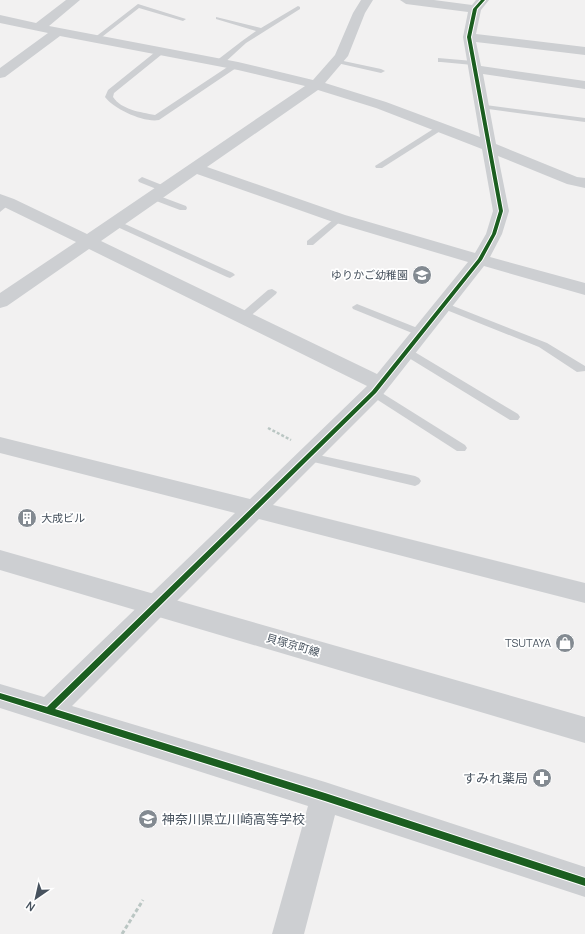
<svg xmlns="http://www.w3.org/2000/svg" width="585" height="934" viewBox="0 0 585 934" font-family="Manrope,'Noto Sans JP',sans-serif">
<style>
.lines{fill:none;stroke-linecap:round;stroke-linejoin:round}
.path-far1{stroke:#bac6c3;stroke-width:2.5;stroke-dasharray:3 2;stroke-linecap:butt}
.path{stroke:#bac6c3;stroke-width:3;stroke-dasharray:4 2.5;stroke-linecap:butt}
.service{fill:#cdcfd2;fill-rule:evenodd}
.minor{fill:#cdcfd2;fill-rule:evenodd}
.tertiary{fill:#cdcfd2;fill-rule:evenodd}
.cycleway-casing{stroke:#fff;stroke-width:2}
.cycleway{fill:#1b5e20;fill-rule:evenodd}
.labels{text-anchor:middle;stroke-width:3.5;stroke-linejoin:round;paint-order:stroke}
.poi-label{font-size:11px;fill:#47525e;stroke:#fff;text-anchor:end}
.street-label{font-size:11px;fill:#47525e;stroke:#fff}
.near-poi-label{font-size:13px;fill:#47525e;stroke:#fff;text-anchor:end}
</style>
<rect width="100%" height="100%" fill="#f2f1f1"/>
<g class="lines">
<path class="path-far1" d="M268,428L291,440"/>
<path class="path" d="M122,934L143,900"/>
<g class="service">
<path d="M138,4L186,19L183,21L139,8L98,40H94V38Z"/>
<path d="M298,6L300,7V9L246,43L222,65H216V61L242,41L256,31L216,19V17L261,28Z"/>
<path d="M159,49L166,51L114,93L113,97C122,110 140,112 155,115L232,64L239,66L159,120C144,123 114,109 105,97L108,90Z"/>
<path d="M438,58L473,61L477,63L473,65L441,62H438Z"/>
<path d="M334,59L381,69L385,71L381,73L337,63H334Z"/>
<path d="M478,104L585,118V122L481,108L477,106Z"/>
<path d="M438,126L445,128L382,168H376L375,166Z"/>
<path d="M142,177L167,187L168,189L164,192L139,182L138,180Z"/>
<path d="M154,194L186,206L187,208L186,210H180L151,199L150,197Z"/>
<path d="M8,199L12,202L0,212V204Z"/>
<path d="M339,215L344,218L342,220L313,245H307V241Z"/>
<path d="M116,220L233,273L235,275L230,278L227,277L113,225V221Z"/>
<path d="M272,289L277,292L276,294L247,319H239L238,317L239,315L268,290Z"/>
<path d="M443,302L547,343L585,366V371L577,372L539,347L439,307L438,305Z"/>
<path d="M357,304L425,331L426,333L425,335H417L353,309L352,307Z"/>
<path d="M408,348L518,414L520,417L518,420H510L404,355L403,352L404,349Z"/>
<path d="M374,388L465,445L467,448L465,451H457L370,395L368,392Z"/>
<path d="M309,453L415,476L419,478L421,481L419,484L415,486L305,460L303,457L305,454Z"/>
</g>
<path class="minor" d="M66,0H80L49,26L238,62L313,80L335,55L353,13L361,0H373L365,13L348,56L325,83L386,102L480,137L463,37L468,12L406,4L400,0H434L472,5L476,0H489L481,10L476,34L585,47V55L476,42L481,66L585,81V89L483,74L496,144L577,177L585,178V188L567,184L498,156L509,211L502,234L490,257L585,283V295L484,266L381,397L273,505L585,583V603L259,519L72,706L325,782L585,867V897L335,815L304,934H272L308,806L0,708V684L44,697L235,513L0,453V437L250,499L367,386L89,249L7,306L0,308V293L76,242L0,205V194L14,199L87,234L305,86L238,70L60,36L5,77L0,78V68L48,33L0,23V15L36,23ZM318,90L376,108L482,149L493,211L486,234L475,253L345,215L207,167ZM197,174L333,222L468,262L377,374L101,241Z"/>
<path class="tertiary" d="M0,550L585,717V743L0,570Z"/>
<defs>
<path id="cycleway" d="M481,0H485L477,9L471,37L503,211L496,234L482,260L376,393L55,709L325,793L585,878V886L325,801L0,699V693L47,707L372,391L478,259L492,234L499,211L467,37L473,9Z"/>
</defs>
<use href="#cycleway" class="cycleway-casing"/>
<use href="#cycleway" class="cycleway"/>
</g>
<defs>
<symbol id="school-disc" viewBox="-11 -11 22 22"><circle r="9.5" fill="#838a91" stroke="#fff"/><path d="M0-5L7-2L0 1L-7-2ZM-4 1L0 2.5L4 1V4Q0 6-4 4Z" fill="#fff"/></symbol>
<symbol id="building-disc" viewBox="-11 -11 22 22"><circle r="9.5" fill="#838a91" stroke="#fff"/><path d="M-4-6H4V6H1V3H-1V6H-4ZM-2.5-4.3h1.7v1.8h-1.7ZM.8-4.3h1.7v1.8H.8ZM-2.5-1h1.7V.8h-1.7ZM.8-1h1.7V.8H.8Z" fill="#fff"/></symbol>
<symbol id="shop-disc" viewBox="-11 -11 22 22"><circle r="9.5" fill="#838a91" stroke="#fff"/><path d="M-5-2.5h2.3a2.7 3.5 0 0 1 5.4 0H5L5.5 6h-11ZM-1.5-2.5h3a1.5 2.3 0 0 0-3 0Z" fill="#fff"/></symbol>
<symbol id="pharmacy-disc" viewBox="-11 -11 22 22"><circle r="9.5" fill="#838a91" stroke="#fff"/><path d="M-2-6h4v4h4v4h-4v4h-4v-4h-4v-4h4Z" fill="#fff"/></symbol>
</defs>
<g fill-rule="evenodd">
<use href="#school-disc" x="411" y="264" width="22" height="22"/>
<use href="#building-disc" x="16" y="507" width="22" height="22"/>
<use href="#shop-disc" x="554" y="632" width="22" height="22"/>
<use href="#pharmacy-disc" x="531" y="767" width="22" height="22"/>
<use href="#school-disc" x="137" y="808" width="22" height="22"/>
</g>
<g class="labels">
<g class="poi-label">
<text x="408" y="279">ゆりかご幼稚園</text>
<text x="41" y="522" text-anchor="start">大成ビル</text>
<text x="551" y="647">TSUTAYA</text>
</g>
<g class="street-label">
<text transform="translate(293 645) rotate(16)" y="4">貝塚京町線</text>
</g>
<g class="near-poi-label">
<text x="528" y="783">すみれ薬局</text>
<text x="162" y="824" text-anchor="start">神奈川県立川崎高等学校</text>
</g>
</g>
<g transform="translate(36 898) rotate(214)" stroke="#ffffff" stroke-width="3" paint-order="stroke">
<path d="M0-3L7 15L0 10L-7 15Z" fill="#47525e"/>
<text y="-6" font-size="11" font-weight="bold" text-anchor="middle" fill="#47525e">N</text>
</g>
</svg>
